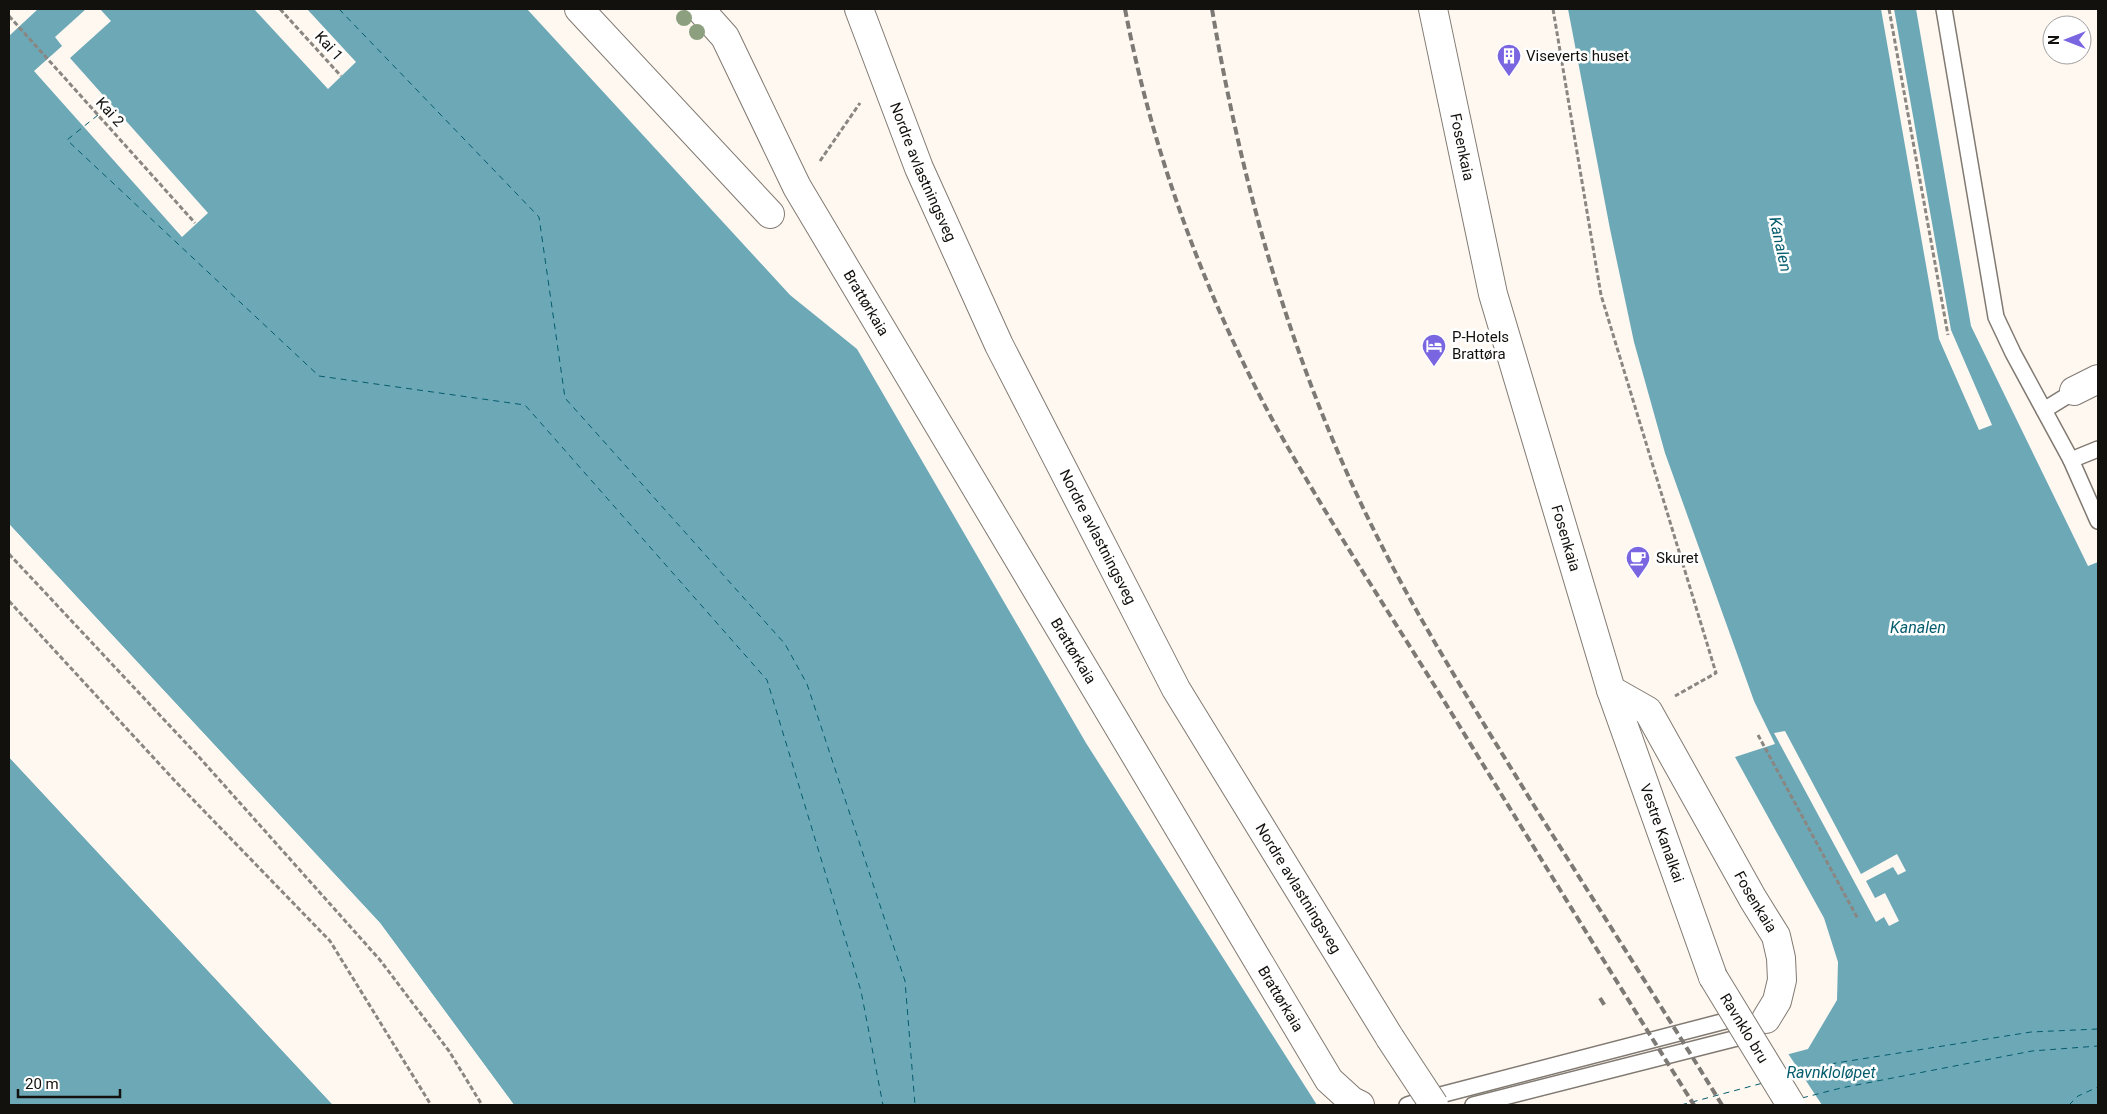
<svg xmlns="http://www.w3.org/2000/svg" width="2107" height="1114" viewBox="0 0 2107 1114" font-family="Roboto,sans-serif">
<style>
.water{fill:#6da8b7}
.pier{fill:#fef8f1}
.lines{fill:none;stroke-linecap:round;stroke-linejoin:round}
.ferry{stroke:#045c6c;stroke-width:1;stroke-dasharray:6 5;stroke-linecap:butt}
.lane-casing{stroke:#817a72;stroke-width:18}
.street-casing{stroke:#817a72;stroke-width:30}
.highway-casing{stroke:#817a72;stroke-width:30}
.path{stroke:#8a8681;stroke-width:3;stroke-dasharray:5 2.5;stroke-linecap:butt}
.lane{stroke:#fff;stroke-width:15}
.street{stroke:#fff;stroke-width:28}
.highway{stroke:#fff;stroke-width:28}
.rail{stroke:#7d7975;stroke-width:4;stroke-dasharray:8 4;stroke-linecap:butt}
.street-bridge-casing{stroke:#817a72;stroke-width:30;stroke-linecap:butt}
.highway-bridge-casing{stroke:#817a72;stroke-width:30;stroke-linecap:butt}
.street-bridge{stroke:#fff;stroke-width:28}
.highway-bridge{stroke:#fff;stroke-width:28}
.tree{fill:#8ca07f}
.labels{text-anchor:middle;stroke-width:5;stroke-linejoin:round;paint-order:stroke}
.street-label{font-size:15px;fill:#13110e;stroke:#fff}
.poi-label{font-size:15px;fill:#13110e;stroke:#fff;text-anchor:start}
.water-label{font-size:16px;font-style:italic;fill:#045c6c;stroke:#fff}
</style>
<rect width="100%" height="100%" fill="#fef8f1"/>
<g class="water">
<path d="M38,9H527L790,295L857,349L1086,743L1317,1105H514L380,923L9,524V36Z"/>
<path d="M1568,9H1916L1971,326L2088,566L2098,562V1105H1595L1808,1049L1837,1000L1838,962L1824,918L1735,757L1775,744L1754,701L1665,453L1634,342L1610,229Z"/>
<path d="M9,757L333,1105H9Z"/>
</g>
<g class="pier">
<path d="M86,9H100L111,21L70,58L208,213L182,237L34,71L62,46L55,37Z"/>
<path d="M254,9H307L356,62L328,89Z"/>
<path d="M1881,9H1894L1951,330L1992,425L1979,430L1939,339Z"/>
<path d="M9,524L380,923L514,1105H511L378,924L9,528Z"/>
<path d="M1785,731L1861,874L1897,854L1906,871L1898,875L1893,867L1866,881L1875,898L1885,893L1899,921L1889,926L1884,917L1876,922L1774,733Z"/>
<path d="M9,755L335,1104L336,1105H333L9,757Z"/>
<path d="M1787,1052L1822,1105H1592L1594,1103Z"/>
</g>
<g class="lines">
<g class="ferry">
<path d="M339,9L539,217L565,398L785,644L807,684L905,981L915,1105"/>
<path d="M282,11L284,9"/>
<path d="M98,115L67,140L319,376L525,405L767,680L861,991L883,1105"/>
<path d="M1788,1076L1836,1063L2031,1032L2098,1029"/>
<path d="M1802,1098L1841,1088L2032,1051L2098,1046"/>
<path d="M1095,1105H1097"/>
<path d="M1681,1105L1763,1083"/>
<path d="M2069,1105L2078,1096L2098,1087"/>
</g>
<defs>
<g id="lane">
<path d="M1944,9L1996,317L2013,353L2071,460L2098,449"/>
<path d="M2044,410L2070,394"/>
<path d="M2071,460L2098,521"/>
<path d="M1407,1105L1425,1099L1733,1019H1744"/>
<path d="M1473,1105L1749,1035L1753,1031"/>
</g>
<g id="street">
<path d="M579,9L770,214"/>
<path id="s1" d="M700,9L725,37L797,187L1329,1080L1352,1101L1360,1105"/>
<path id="s2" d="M1433,9L1493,294L1611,690L1648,711L1753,899L1776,936L1781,958L1782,980L1777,1001L1766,1019"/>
<path d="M2074,391L2098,379"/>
<path id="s3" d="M1611,690L1713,977"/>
</g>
<g id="highway">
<path id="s4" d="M859,9L919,168L999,345L1176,689L1390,1038"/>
</g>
</defs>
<use href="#lane" class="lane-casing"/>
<use href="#street" class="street-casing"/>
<use href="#highway" class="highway-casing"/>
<g class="path">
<path d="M280,9L341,76"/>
<path d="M1553,9L1601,295L1716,673L1675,696"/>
<path d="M1889,9L1948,335"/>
<path d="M9,16L195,223"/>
<path d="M820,161L860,103"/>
<path d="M9,554L199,757L380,960L449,1051L482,1105"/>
<path d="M9,601L175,781L330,941L431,1105"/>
<path d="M1758,735L1858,919"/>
</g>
<use href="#lane" class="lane"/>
<use href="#street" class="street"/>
<use href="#highway" class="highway"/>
<g class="rail">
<path d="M1125,9C1153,155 1206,299 1278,430C1329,521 1386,608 1441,696C1525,833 1609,970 1694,1105"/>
<path d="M1212,9C1244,198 1298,385 1387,556C1431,641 1483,722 1533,804C1596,904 1660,1004 1722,1105"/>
<path d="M1600,998L1605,1006"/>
</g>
<defs>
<g id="street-bridge">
<path id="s5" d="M1713,977L1791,1105"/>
</g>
<path id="highway-bridge" d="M1390,1038L1434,1105"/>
</defs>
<use href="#street-bridge" class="street-bridge-casing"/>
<use href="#highway-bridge" class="highway-bridge-casing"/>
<use href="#street-bridge" class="street-bridge"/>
<use href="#highway-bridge" class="highway-bridge"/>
</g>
<g class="tree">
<circle cx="684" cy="18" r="8"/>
<circle cx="697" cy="32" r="8"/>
</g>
<defs>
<symbol id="building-pin" viewBox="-11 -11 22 30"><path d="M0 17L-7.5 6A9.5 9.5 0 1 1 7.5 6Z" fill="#7a66e1" stroke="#fff"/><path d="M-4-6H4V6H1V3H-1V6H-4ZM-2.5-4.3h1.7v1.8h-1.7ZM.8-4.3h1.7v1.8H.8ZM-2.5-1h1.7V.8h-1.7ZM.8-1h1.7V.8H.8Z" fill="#fff"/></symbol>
<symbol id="hotel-pin" viewBox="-11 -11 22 30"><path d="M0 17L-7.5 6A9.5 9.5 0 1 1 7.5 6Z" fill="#7a66e1" stroke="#fff"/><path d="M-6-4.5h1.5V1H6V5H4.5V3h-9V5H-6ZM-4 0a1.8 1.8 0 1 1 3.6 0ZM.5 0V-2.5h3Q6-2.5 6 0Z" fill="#fff"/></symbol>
<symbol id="cafe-pin" viewBox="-11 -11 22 30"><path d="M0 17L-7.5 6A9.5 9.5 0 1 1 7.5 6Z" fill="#7a66e1" stroke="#fff"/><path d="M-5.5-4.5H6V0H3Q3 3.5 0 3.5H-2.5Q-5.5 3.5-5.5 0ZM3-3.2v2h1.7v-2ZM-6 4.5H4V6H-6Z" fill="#fff"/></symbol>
</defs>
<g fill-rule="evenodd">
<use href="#building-pin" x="1495" y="42" width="28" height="38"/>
<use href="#hotel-pin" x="1420" y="332" width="28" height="38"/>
<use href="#cafe-pin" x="1624" y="544" width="28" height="38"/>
</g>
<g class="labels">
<g class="street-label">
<text transform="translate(329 46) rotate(48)" y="5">Kai 1</text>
<text transform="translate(110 112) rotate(48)" y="5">Kai 2</text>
<text dy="5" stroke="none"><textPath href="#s2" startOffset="141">Fosenkaia</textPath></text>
<text dy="5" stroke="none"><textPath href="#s4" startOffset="175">Nordre avlastningsveg</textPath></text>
<text dy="5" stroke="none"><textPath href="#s1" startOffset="339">Brattørkaia</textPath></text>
<text dy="5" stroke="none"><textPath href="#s4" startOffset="580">Nordre avlastningsveg</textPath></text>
<text dy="5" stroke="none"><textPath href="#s2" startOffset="546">Fosenkaia</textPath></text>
<text dy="5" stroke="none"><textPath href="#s1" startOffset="744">Brattørkaia</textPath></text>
<text dy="5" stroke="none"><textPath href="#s3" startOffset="152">Vestre Kanalkai</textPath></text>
<text dy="5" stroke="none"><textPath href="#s4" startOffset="985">Nordre avlastningsveg</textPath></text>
<text dy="5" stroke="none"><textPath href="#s2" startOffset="966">Fosenkaia</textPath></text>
<text dy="5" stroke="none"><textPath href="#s1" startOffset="1149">Brattørkaia</textPath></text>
<text dy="5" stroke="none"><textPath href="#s5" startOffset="60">Ravnklo bru</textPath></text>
</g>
<g class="poi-label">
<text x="1526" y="61">Viseverts huset</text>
<text x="1452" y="342">P-Hotels<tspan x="1452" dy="17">Brattøra</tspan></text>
<text x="1656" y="563">Skuret</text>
</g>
<g class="water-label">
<text transform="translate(1781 244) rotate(78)" y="6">Kanalen</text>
<text x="1918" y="633">Kanalen</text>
<text x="1831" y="1078">Ravnkloløpet</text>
</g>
</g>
<rect width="2107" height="1114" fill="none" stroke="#13110e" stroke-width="20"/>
<g transform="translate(2067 40) rotate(270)"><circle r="24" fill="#ffffff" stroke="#a1a09f"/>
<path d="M0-4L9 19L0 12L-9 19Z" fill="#7a66e1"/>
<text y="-8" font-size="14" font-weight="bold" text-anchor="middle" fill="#13110e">N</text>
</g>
<path d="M18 1089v8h102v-8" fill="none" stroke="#13110e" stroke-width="2.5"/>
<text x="25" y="1089" font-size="15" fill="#13110e" stroke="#ffffff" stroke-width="4" paint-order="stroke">20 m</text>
</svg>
